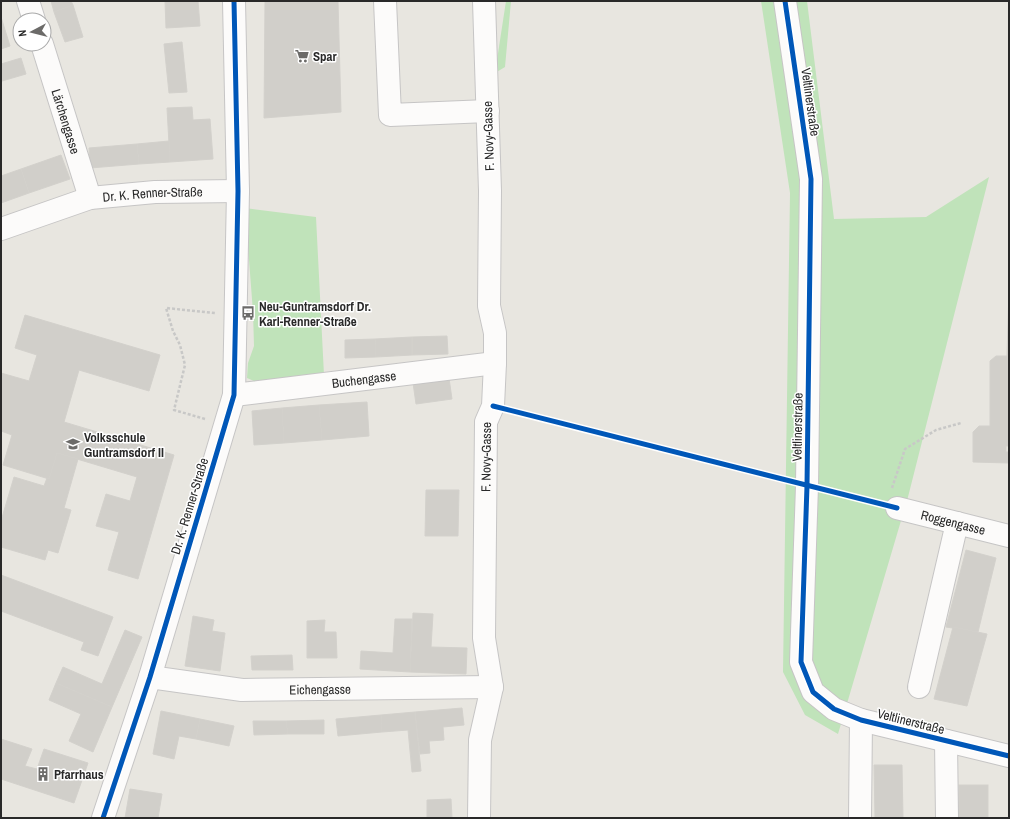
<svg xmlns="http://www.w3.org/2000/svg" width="1010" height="819" viewBox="0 0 1010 819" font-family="'Archivo Narrow',sans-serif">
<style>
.green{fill:#c0e3ba}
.building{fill:#d1cfca;stroke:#d3d1cc}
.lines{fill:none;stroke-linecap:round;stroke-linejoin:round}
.minor-casing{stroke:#c6c5c5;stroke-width:24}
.path{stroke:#c8c8c7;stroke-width:2.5;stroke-dasharray:3 2;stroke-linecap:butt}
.minor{stroke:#fcfbfa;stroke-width:22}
.cycleway-casing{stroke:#fff;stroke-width:8}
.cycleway{stroke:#0057b8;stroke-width:5}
.labels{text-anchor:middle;stroke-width:3;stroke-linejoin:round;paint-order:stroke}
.poi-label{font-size:13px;font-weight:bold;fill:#292929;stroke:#fff;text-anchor:start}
.street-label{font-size:13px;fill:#292929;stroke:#fff}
</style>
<rect width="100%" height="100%" fill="#e8e6e0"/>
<g class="green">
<path d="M506,1H511L505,67L495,73Z"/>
<path d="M761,1H807L834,219L926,217L989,177L908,497L838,734L805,715L783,672L790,193Z"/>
<path d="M245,208L316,217L324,375L254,381L247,378L248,363L254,346L253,312Z"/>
</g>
<g class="building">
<path d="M51,1H71L73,5L54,12Z"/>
<path d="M165,1H198L200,26L166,28Z"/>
<path d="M265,1H338L341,112L264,118Z"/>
<path d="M73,5L83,37L65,42L54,12Z"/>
<path d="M1,17L10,46L1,49Z"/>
<path d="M182,42L187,92L169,93L164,44Z"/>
<path d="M21,58L26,74L2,81L1,64Z"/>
<path d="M192,107L193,120L210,119L213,159L170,162L167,108Z"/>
<path d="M169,141L170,162L139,164L137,144Z"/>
<path d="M137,144L139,164L90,168L89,148Z"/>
<path d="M61,155L70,179L29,193L21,169Z"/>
<path d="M21,169L29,193L1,203V176Z"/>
<path d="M1009,290V446H1006V452H1009V463L973,462V432L979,426H990V361L996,356H1007Z"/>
<path d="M25,315L160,355L149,391L79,370L64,422L174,455L138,579L108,570L119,532L96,526L106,494L130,501L137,477L57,453L49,479L3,465L12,435L1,431V373L29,381L37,355L15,348Z"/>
<path d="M447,336L448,354L412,355V337Z"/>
<path d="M412,337V355L376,357L375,339Z"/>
<path d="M375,339L376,357L345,358V340Z"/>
<path d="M449,378L452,399L416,404L413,383Z"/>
<path d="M367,402L369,436L322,440L319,405Z"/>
<path d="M319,405L322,440L284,443L282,408Z"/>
<path d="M282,408L284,443L254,445L252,411Z"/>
<path d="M57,453L78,459L64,508L71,510L58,553L48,550L45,560L1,547V521L14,477L44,486L47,478L49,479Z"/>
<path d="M426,490H459L458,536H425Z"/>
<path d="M966,550L996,558L978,632L946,627Z"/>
<path d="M1,575L113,617L98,656L81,650L84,642L1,611Z"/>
<path d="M413,613L433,614L431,647L467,648L466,674L410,672Z"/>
<path d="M193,616L214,620L212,631L225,633L220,671L185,666Z"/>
<path d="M395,619H412L410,672L360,669L361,651L393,653Z"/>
<path d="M325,620L324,632H336L337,658H307V621Z"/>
<path d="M953,627L987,634L967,706L934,699Z"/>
<path d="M125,630L142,637L112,707L56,683L63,667L102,684Z"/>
<path d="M292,655L293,670H252L251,656Z"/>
<path d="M56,683L112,707L93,752L69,741L81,714L49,700Z"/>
<path d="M462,708L464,725L443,727L444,740L429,741L430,753L420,754L415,712Z"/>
<path d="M161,711L200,719L196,739L179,736L174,759L153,754Z"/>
<path d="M415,712L421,771L412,772L408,730L382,732L381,715Z"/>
<path d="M381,715L382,732L338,736L336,719Z"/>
<path d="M200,719L234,726L229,746L196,739Z"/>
<path d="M324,720V734H288L286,721Z"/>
<path d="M253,721H286L288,734L254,735Z"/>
<path d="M1,739L32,749L25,766L37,769L44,749L88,763L74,803L1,779Z"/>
<path d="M874,765H902L903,818H875Z"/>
<rect x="959" y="785" width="29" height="33"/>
<path d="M130,789L162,794L158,818H125Z"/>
<path d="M451,799L452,818H427V800Z"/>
</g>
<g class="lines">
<defs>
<g id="minor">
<path d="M28,1L34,20"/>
<path d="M385,1L390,115L488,111"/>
<path d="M785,1L811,179L807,486L801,662L813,692L834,709L861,720L1009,756"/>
<path id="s1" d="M42,44L90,198"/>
<path id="s2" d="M1,229L90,198L155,192L238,191"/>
<path id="s3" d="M234,395L495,363"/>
<path id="s4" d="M897,508L1009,536"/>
<path id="s5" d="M150,677L242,690L492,687"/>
<path d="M919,687L957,523"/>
<path d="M946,741L947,818"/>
<path d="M103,818L150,677L234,395L238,191L234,1"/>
<path id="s6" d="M479,818L480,740L492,687L484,638L486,422L493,406L495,363V333L489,306L490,191L484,1"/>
<path d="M860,818L861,720"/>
</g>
</defs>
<use href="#minor" class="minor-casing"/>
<g class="path">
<path d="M205,419L174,410L185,365L180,345L173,331L166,308L215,313"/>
<path d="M892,488L905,449L936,430L961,423"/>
</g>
<use href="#minor" class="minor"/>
<defs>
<g id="cycleway">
<path d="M785,1L811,179L807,486L801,662L813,692L834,709L861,720L1009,756"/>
<path d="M493,406L897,508"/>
<path d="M103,818L150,677L234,395L238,191L234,1"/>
</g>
</defs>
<use href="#cycleway" class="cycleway-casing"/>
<use href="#cycleway" class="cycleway"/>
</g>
<defs>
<symbol id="supermarket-bare" viewBox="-9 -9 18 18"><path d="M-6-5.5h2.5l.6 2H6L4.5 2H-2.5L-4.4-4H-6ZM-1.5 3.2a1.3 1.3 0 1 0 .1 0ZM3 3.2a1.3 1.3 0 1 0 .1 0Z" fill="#6c6b69" stroke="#fff" stroke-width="2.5" paint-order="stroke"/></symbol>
<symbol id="bus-bare" viewBox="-9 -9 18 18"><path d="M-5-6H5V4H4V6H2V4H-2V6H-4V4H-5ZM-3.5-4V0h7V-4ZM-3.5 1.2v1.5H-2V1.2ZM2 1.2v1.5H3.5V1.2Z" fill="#6c6b69" stroke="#fff" stroke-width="2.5" paint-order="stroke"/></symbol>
<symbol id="school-bare" viewBox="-9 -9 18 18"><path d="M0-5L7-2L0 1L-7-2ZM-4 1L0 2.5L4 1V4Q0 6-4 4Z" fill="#6c6b69" stroke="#fff" stroke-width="2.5" paint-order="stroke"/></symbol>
<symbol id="building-bare" viewBox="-9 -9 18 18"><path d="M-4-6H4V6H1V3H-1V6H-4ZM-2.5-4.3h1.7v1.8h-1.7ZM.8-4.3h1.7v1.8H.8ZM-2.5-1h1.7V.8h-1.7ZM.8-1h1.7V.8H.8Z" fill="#6c6b69" stroke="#fff" stroke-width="2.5" paint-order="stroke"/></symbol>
</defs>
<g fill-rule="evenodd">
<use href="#supermarket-bare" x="292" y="46" width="20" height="20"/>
<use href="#bus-bare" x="238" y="303" width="20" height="20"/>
<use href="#school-bare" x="63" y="434" width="20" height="20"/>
<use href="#building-bare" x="33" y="764" width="20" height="20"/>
</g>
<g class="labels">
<g class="poi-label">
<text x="313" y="61">Spar</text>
<text x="259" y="311">Neu-Guntramsdorf Dr.<tspan x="259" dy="15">Karl-Renner-Straße</tspan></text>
<text x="84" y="442">Volksschule<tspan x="84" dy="15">Guntramsdorf II</tspan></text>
<text x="54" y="779">Pfarrhaus</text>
</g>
<g class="street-label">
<text transform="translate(811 102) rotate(82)" y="5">Veltlinerstraße</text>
<text dy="5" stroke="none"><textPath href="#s1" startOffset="81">Lärchengasse</textPath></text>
<text transform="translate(488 136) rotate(-92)" y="5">F. Novy-Gasse</text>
<text dy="5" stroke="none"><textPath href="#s2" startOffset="157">Dr. K. Renner-Straße</textPath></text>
<text dy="5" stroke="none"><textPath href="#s3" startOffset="131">Buchengasse</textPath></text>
<text transform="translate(797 427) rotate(-89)" y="5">Veltlinerstraße</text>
<text dy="5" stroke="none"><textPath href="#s6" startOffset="363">F. Novy-Gasse</textPath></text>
<text transform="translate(189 506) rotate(-73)" y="5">Dr. K. Renner-Straße</text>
<text dy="5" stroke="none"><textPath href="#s4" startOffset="58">Roggengasse</textPath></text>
<text dy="5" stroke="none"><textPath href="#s5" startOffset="171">Eichengasse</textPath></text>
<text transform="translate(911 721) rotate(14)" y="5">Veltlinerstraße</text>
</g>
</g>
<rect width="1010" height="819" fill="none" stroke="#292929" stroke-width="4"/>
<g transform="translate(32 32) rotate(263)"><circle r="19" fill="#ffffff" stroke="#a9a9a9"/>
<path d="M0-3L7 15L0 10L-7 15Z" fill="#6c6b69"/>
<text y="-6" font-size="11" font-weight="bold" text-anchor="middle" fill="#292929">N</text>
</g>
</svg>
